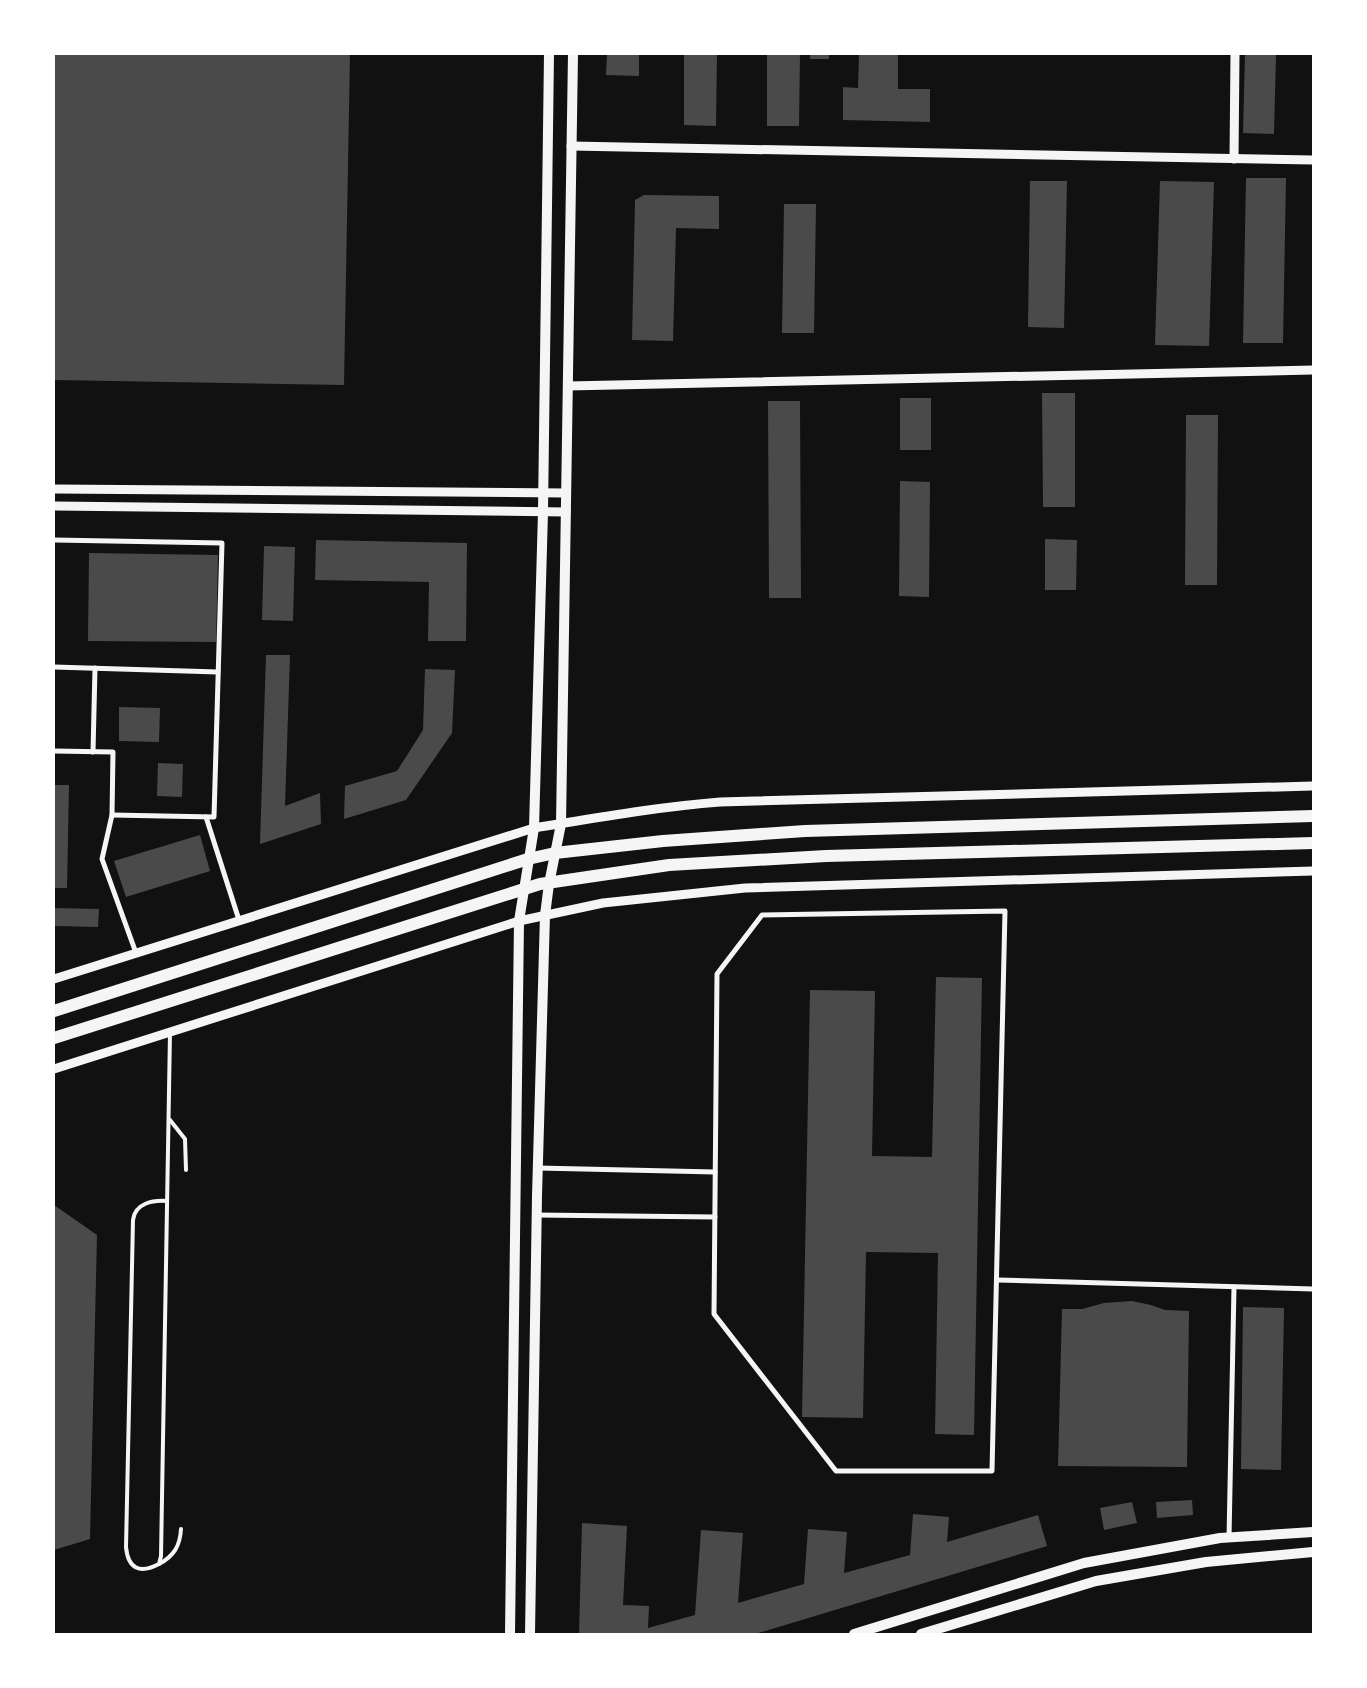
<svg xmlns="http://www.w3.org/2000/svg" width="1367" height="1688" viewBox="0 0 1367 1688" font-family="Commissioner,sans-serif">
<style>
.building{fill:#4a4a4a}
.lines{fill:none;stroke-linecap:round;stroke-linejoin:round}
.service{stroke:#f5f5f5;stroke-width:4}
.minor{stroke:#f5f5f5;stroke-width:5}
.tertiary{stroke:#f5f5f5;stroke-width:9}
.secondary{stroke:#f5f5f5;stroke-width:10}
.primary{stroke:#f5f5f5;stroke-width:12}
</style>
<rect width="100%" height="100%" fill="#111"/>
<g class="building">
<path d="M54,54H350L344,385L54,380Z"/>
<path d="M607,54H639V76L606,75Z"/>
<path d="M684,54H717L716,126L684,125Z"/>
<path d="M767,54H800L799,126H767Z"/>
<rect x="810" y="54" width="19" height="5"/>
<path d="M859,54H898V89H930V122L843,120V87L858,88Z"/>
<path d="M1245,54H1276L1274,134L1243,133Z"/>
<path d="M1246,178H1286L1283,343H1243Z"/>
<path d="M1030,181H1067L1064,328L1028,327Z"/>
<path d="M1160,181L1214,182L1209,346L1155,345Z"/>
<path d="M644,195L719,196V229L676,228L673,341L632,340L635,200Z"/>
<path d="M784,204H816L814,333H782Z"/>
<path d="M1042,393H1075V507H1043Z"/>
<rect x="900" y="398" width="31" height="52"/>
<path d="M768,401H800L801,598H769Z"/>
<path d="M1186,415H1218L1217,585H1185Z"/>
<path d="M900,481L930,482L929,597L899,596Z"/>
<path d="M1045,539L1077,540L1076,590H1045Z"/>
<path d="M316,540L467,543L466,641H428L429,582L315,580Z"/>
<path d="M264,546L295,547L293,621L262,620Z"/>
<path d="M89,553L218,555L216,642L88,641Z"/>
<path d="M266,655H290L285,806L320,793L321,824L260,844Z"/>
<path d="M425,669L455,670L452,733L406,800L344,819L345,786L397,771L423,730Z"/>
<path d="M119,707L160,708L159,742L119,741Z"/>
<path d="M158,763L183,764L182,797L157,796Z"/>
<path d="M54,785H69L67,888H54Z"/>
<path d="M200,835L210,871L126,897L114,861Z"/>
<path d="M54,908L99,909L98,927L54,926Z"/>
<path d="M936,977L982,978L974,1435L935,1434L938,1253L866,1252L863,1418L802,1417L810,990L875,991L872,1156L932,1157Z"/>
<path d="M54,1205L97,1235L90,1539L54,1550Z"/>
<path d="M1132,1301L1151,1305L1165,1310L1189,1311L1187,1467L1058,1466L1062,1309H1082L1104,1303Z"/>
<path d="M1243,1307L1284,1308L1281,1470L1241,1469Z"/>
<path d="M1192,1500L1193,1515L1157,1518L1156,1502Z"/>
<path d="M1132,1502L1137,1523L1104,1530L1100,1508Z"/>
<path d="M913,1514L949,1517L947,1542L1038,1515L1047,1546L755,1634H579L582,1523L627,1526L623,1605L649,1606L648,1628L695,1615L701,1530L743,1533L738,1603L804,1584L808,1529L847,1532L844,1573L910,1555Z"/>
</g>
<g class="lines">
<g class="service">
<path d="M170,1120L185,1139L186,1170"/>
<path d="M167,1201C153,1200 135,1203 133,1220L126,1547C128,1569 140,1574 159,1564L161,1556L170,1033"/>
<path d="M159,1564C174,1556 180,1546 181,1529"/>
</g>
<g class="minor">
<path d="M54,540L222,543L214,817L112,815"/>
<path d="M54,667L218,672"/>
<path d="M54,751L113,752L112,815L102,859L136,953"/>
<path d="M93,752L95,668"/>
<path d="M206,817L239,920"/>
<path d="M1005,911L992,1471H836L714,1314L717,974L762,915Z"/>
<path d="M538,1168L715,1172"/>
<path d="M536,1215L715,1217"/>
<path d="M997,1280L1313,1289"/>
<path d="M1229,1538L1234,1287"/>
</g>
<g class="tertiary">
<path d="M571,146L1313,160"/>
<path d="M1234,159L1235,54"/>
<path d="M568,386L1313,370"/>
<path d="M54,489L566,493"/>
<path d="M54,506L566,512"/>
<path d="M54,979L534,828C596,818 657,807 720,802L1313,786"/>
<path d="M54,1069L519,921L603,903L745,888L1313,871"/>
</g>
<g class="secondary">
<path d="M510,1634L519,921L534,828L543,512L549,54"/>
<path d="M530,1634L537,1196L545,915L549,884L561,824L573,54"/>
<path d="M854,1634L1084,1563L1220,1538L1313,1532"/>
<path d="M921,1634L1096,1581L1206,1562L1313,1552"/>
</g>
<g class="primary">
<path d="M54,1011L528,859L555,853L663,841L805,831L1313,816"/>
<path d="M54,1038L540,884L669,865L826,856L1313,843"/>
</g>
</g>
<rect width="1367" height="1688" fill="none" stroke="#ffffff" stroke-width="110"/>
</svg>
